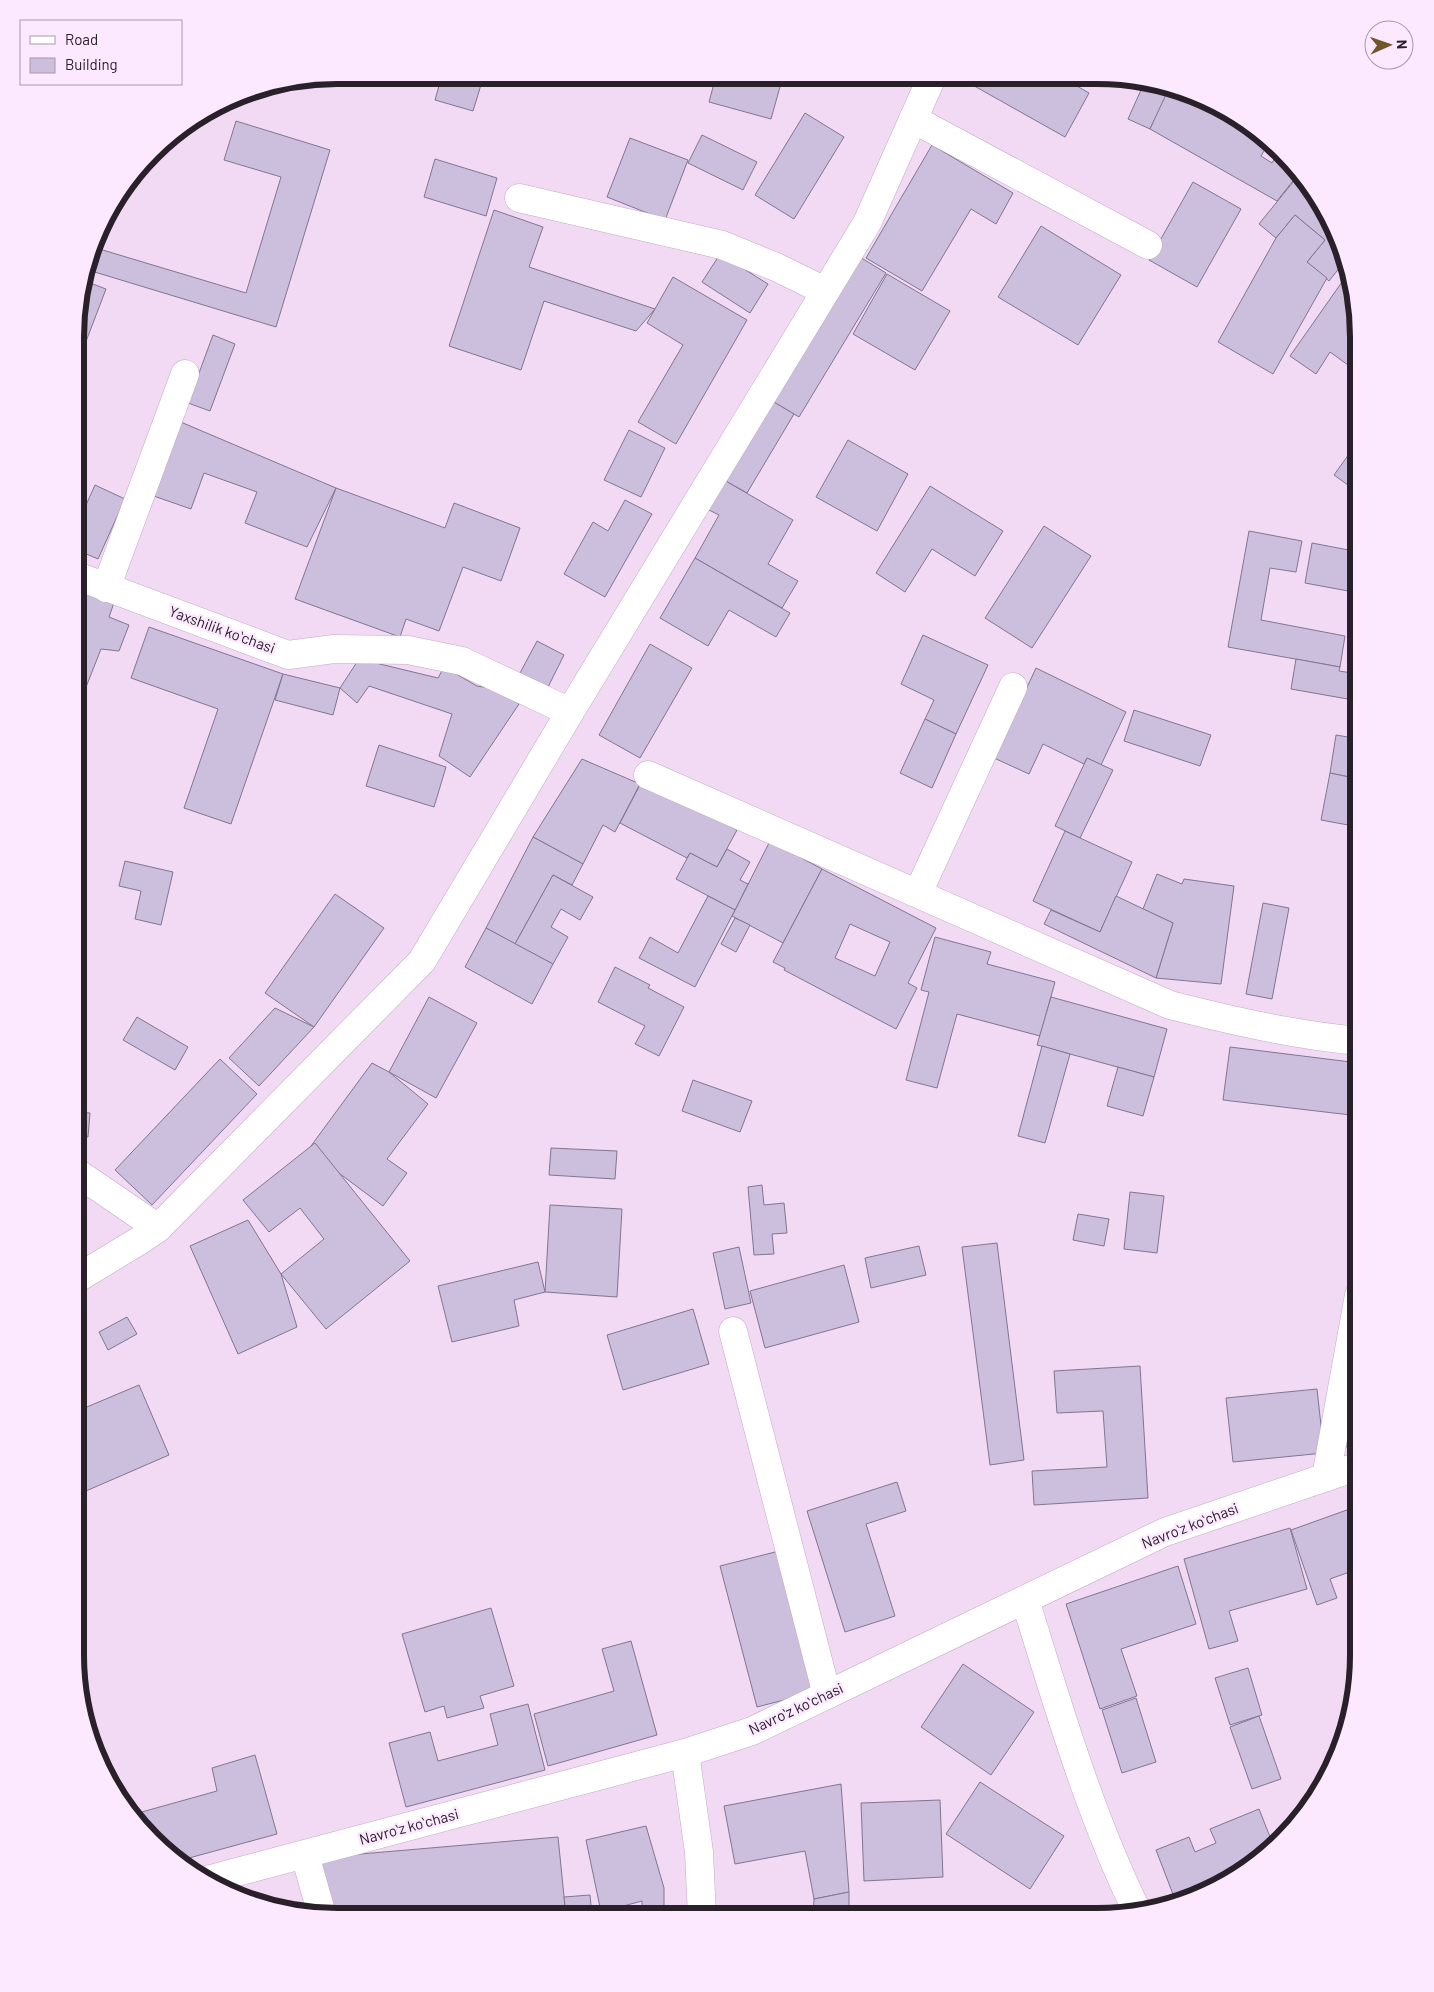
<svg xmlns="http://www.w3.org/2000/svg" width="1434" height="1992" viewBox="0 0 1434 1992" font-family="Barlow,sans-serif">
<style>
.building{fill:#ccbfde;stroke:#817591;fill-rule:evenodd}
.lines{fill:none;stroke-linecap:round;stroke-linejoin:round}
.minor-casing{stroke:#c1aac4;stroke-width:29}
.minor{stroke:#fff;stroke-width:28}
.labels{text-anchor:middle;stroke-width:5;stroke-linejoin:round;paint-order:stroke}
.street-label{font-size:15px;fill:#29202a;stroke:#fde9ff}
.rim{fill:none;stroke:#29202a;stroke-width:6}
</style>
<rect width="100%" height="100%" fill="#f2daf5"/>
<g class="building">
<path d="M442,75H484L473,111L435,100Z"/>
<path d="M716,76H783L771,119L709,102Z"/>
<path d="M972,77H1061L1089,93L1065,137L969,83Z"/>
<path d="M1145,81L1170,88L1150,129L1128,119Z"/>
<path d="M1169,88L1268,144L1261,156L1272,163L1279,152L1300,172L1277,201L1150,129Z"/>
<path d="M805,113L844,137L794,219L755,195Z"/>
<path d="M236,121L330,150L276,327L88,270L96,248L246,293L281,177L224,160Z"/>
<path d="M702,135L757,162L743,190L688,163Z"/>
<path d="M630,138L688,160L665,220L607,197Z"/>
<path d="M932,145L1013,193L996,224L971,209L922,291L866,258Z"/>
<path d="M435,159L497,178L486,216L424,197Z"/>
<path d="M1298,176L1311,187L1332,221L1345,261L1329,281L1307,262L1325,240L1295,215L1276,238L1259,224Z"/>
<path d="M1193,182L1241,209L1197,287L1149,260Z"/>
<path d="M494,210L543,227L529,267L655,309L636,331L544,301L521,370L449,346Z"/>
<path d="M1295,215L1325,240L1307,262L1327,278L1273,374L1218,342L1276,238Z"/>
<path d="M1041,226L1121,275L1078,345L998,297Z"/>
<path d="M720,254L768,284L750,313L702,282Z"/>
<path d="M855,254L886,273L799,417L767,398Z"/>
<path d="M887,274L950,311L915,370L853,334Z"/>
<path d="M673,277L747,320L676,444L638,422L683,345L647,323Z"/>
<path d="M85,281L106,289L77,365V303Z"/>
<path d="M1342,282L1354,291L1359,337V373L1330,352L1316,374L1290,356Z"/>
<path d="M213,335L235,344L210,411L188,403Z"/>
<path d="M767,398L794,414L747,493L724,480Z"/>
<path d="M176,420L336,488L307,547L245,523L257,492L204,473L191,509L148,494Z"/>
<path d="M629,430L665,448L641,497L604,480Z"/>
<path d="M848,440L908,474L877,531L816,497Z"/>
<path d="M1359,440V493L1334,475Z"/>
<path d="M724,480L793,520L768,564L798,581L782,608L695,558L719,515L707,509Z"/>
<path d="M95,485L125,499L98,559L77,550V525Z"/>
<path d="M930,486L1003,531L975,576L932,549L905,592L876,573Z"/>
<path d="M336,488L445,528L454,503L520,528L501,581L463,567L439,631L406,619L400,637L295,599Z"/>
<path d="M625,500L652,514L605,597L564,574L593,522L608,531Z"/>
<path d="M1044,526L1091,556L1032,648L985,618Z"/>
<path d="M1249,531L1302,541L1296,572L1270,568L1261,620L1345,636L1340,667L1228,647Z"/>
<path d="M1312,543L1359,552V593L1305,583Z"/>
<path d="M695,558L790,613L776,637L729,610L708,646L660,618Z"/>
<path d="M77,585L115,600L109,617L129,625L119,651L101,649L77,710Z"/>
<path d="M149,627L283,674L231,824L184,808L218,709L131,678Z"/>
<path d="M923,635L988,665L956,734L925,719L934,700L901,684Z"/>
<path d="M537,641L564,655L548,687L520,673Z"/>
<path d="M650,644L692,668L640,758L599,735Z"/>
<path d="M359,659L438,678L444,667L477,686L497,689L519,704L470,777L439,756L452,714L369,686L357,703L340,688Z"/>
<path d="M1296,659L1340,667L1339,671L1359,674V701L1291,689Z"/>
<path d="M1036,668L1126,712L1101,765L1087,758L1084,764L1043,744L1029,774L994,758Z"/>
<path d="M283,674L340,688L333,715L275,700Z"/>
<path d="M1134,710L1211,735L1200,766L1124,741Z"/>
<path d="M925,719L956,734L932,788L900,773Z"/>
<path d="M1336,735L1359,739V779L1330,773Z"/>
<path d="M379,745L446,767L434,807L366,786Z"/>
<path d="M1087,758L1113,770L1080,838L1055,826Z"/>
<path d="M582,759L640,784L615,832L603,825L583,864L533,837Z"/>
<path d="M1330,773L1359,779V827L1321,820Z"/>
<path d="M642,781L737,830L717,867L690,853L687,858L620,823Z"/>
<path d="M1065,831L1132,862L1100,932L1033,901Z"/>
<path d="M533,837L583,864L572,885L553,875L515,944L486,928Z"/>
<path d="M770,841L822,869L783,943L732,916Z"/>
<path d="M727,849L750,862L740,880L748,884L735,910L676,879L690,853L717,867Z"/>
<path d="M125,861L173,872L161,925L135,919L141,891L119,886Z"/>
<path d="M822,869L936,928L908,983L917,988L896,1029L784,970L785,968L773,962ZM850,924L890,942L875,976L835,958Z"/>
<path d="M1157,874L1182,884L1184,879L1234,886L1221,984L1156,978L1173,923L1143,909Z"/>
<path d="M553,875L593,897L580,920L561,909L551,927L568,937L553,964L515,944Z"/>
<path d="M335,894L384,928L314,1027L265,993Z"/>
<path d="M708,896L735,910L695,987L639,958L650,937L678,953Z"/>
<path d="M1116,896L1173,923L1156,978L1044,924L1051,910L1100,932Z"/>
<path d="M1263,903L1289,908L1272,999L1246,994Z"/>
<path d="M735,918L750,925L736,952L721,944Z"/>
<path d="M486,928L553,964L532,1004L465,967Z"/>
<path d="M935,937L991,952L987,964L1055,982L1040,1036L957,1014L937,1088L906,1080L929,992L921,990Z"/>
<path d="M615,967L650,985L648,988L684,1007L659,1056L635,1044L645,1026L598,1002Z"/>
<path d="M429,997L477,1023L436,1098L389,1072Z"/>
<path d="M1051,997L1167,1029L1154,1077L1037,1045Z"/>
<path d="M275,1008L314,1027L259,1086L229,1058Z"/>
<path d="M137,1017L188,1047L175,1070L123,1040Z"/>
<path d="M1042,1046L1070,1054L1045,1143L1018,1136Z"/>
<path d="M1230,1047L1359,1063V1116L1223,1100Z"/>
<path d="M220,1059L257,1094L152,1205L115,1170Z"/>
<path d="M372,1063L389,1072L428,1104L387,1159L407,1173L383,1206L308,1150Z"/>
<path d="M1118,1067L1154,1077L1143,1116L1107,1106Z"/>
<path d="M693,1080L752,1101L740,1132L682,1111Z"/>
<path d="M76,1112L90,1113L88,1137L76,1136Z"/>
<path d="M315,1143L410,1261L326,1329L281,1274L324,1239L300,1208L269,1232L243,1200Z"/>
<path d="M551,1148L617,1151L615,1179L549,1175Z"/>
<path d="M762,1185L764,1205L784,1203L787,1233L772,1234L774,1254L754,1255L748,1187Z"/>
<path d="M1130,1192L1164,1196L1157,1253L1124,1249Z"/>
<path d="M550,1205L622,1209L617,1297L545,1292Z"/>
<path d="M1078,1214L1109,1219L1104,1246L1073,1240Z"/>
<path d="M248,1220L281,1274L297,1327L238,1354L190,1246Z"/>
<path d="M997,1243L1024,1460L990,1465L962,1247Z"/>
<path d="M919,1246L926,1275L871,1288L865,1258Z"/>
<path d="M739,1247L751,1303L725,1309L713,1253Z"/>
<path d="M538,1262L545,1292L514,1300L519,1326L452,1342L438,1286Z"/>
<path d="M844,1265L859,1322L765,1348L750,1291Z"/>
<path d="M693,1309L709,1364L623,1390L607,1335Z"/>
<path d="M127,1317L137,1334L108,1350L99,1332Z"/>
<path d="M1140,1366L1148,1498L1034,1505L1032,1471L1107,1467L1103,1411L1057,1413L1054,1371Z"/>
<path d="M139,1385L169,1455L79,1494L75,1485V1412Z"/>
<path d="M1317,1389L1324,1453L1233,1462L1226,1398Z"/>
<path d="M1359,1393V1449L1352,1451L1339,1441L1353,1395Z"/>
<path d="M897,1482L906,1511L866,1524L895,1616L845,1632L807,1511Z"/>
<path d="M1358,1506V1569L1330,1579L1337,1598L1317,1605L1291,1530Z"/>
<path d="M1290,1528L1307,1589L1229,1611L1238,1641L1209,1649L1184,1559Z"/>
<path d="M783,1550L819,1691L757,1707L720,1566Z"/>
<path d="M1178,1566L1196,1624L1121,1649L1137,1696L1100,1709L1066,1604Z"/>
<path d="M491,1608L514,1686L480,1696L484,1708L447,1718L444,1706L425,1712L402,1634Z"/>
<path d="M631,1641L657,1735L548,1766L534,1714L614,1691L602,1649Z"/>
<path d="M963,1664L1034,1712L991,1775L921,1727Z"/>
<path d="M1248,1668L1262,1715L1230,1725L1215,1678Z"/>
<path d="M1136,1698L1156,1762L1122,1773L1102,1710Z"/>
<path d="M528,1704L545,1770L406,1807L389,1743L430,1732L438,1761L498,1745L490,1714Z"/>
<path d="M1259,1716L1281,1779L1252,1789L1230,1727Z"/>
<path d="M255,1755L277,1834L178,1861L140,1828L131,1815L217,1791L212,1768Z"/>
<path d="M111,1763L120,1798L100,1765Z"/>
<path d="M980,1782L1064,1836L1030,1889L946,1834Z"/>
<path d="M841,1784L849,1892L814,1899L805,1851L735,1864L724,1806Z"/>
<path d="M940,1800L943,1877L864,1881L861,1803Z"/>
<path d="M1259,1809L1274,1847L1270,1852L1213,1890L1176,1902L1156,1850L1189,1837L1195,1852L1216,1843L1210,1829Z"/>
<path d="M646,1826L664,1888V1916H642V1901L601,1912L586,1840Z"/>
<path d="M558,1837L566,1916L319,1915L314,1858Z"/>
<path d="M849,1892V1916H813L814,1899Z"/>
<path d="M590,1895L592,1916H566L564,1897Z"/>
<path d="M292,1901V1912L270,1907Z"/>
</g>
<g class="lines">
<defs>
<g id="minor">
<path d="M913,119L1148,245"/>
<path d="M519,198L722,245L776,267L825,291"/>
<path d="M77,576L288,655L334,649L408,650L462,661L570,712"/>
<path d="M106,588L185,374"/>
<path d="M648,775L1170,1005C1233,1021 1295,1035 1359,1041"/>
<path d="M918,893L1013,687"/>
<path d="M76,1172L158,1228"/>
<path d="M76,1279L142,1239L158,1228L422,961L570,712L867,223L932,77"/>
<path d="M733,1331L827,1695"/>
<path d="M1326,1477L1359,1295"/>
<path d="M1025,1600C1058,1705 1089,1814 1138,1913"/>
<path d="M685,1753L699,1852L702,1916"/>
<path d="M305,1855L322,1915"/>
<path d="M207,1880L685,1753L752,1731L1165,1532L1359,1466"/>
</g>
</defs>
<use href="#minor" class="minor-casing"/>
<use href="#minor" class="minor"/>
</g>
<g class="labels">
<g class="street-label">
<text transform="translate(222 630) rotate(20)" y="5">Yaxshilik koʻchasi</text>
<text transform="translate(1190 1526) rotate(-21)" y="5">Navroʻz koʻchasi</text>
<text transform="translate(796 1709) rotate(-25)" y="5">Navroʻz koʻchasi</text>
<text transform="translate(409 1827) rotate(-15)" y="5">Navroʻz koʻchasi</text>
</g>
</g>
<path d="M0 0H1434V1992H0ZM337 84H1097A253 253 0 0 1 1350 337V1655A253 253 0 0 1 1097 1908H337A253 253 0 0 1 84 1655V337A253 253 0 0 1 337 84Z" fill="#fde9ff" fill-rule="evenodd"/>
<path class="rim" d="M337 84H1097A253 253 0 0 1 1350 337V1655A253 253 0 0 1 1097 1908H337A253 253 0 0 1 84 1655V337A253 253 0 0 1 337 84Z"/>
<rect x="20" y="20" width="162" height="65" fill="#fde9ff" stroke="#a899aa"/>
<rect x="30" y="36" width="25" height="8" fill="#ffffff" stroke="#a899aa"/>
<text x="65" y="45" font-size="15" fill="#29202a">Road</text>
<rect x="30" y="58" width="25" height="15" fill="#ccbfde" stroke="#a899aa"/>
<text x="65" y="70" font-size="15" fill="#29202a">Building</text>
<g transform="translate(1389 45) rotate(88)"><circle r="24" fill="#fde9ff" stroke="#a899aa"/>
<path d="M0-4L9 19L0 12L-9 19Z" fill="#705628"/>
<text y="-8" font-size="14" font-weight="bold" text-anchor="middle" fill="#29202a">N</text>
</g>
</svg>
